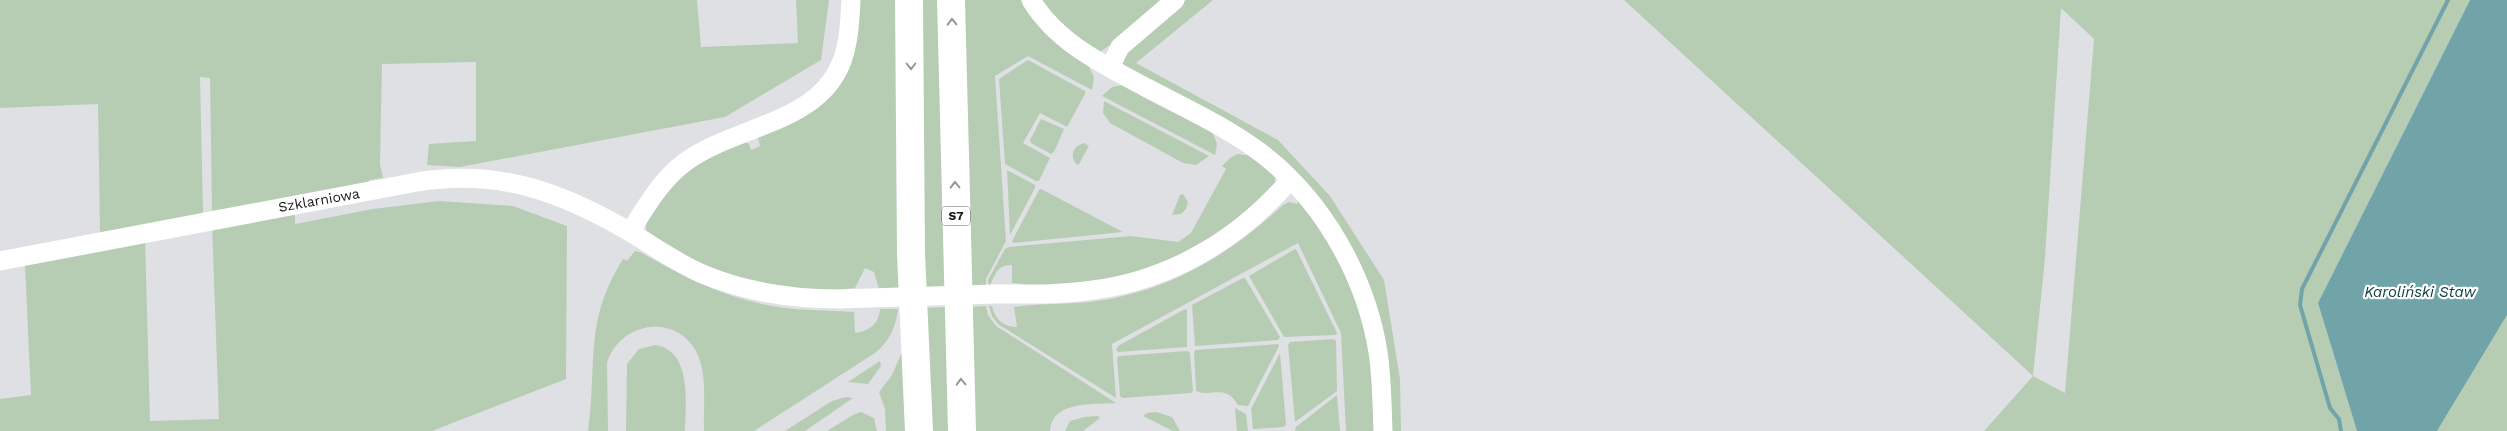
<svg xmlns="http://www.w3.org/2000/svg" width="2507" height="431" viewBox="0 0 2507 431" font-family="'Work Sans',sans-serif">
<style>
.green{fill:#b6cdb4;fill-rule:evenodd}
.water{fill:#70a4a9}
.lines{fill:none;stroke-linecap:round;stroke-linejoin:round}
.stream{stroke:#70a4a9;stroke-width:4}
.minor{stroke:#fff;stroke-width:19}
.highway{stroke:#fff;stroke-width:28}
.oneway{stroke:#979798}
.labels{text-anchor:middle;stroke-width:4.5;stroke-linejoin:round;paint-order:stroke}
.shield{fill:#fff;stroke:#5d5d5e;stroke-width:1}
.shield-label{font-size:12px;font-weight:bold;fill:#181819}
.street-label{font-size:14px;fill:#181819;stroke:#fff}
.water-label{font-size:15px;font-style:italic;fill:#0e4043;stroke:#fff}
</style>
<rect width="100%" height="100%" fill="#dfe0e4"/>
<g class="green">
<path d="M0,0H697L701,47L798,43L796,0H829L821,60L725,117L460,167L427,165L429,144L476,141V62L382,64L380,164L383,178L369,180V185L212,211L210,78L200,77L203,212L194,218L100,233L98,104L0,108Z"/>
<path d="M857,0H898L900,291L879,289L874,272L865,268L855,288L808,293L714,272L647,233C639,214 684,171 700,161C713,153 729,147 743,141L749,144L751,150L760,146L758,138L815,107Z"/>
<path d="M921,0H942L945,289L923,290Z"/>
<path d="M962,0H1023L1089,67L1094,77L1092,90L1028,56L995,76L1006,241L986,279V288L967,289Z"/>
<path d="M1039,0H1164L1135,27L1100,52L1082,44Z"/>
<path d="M1186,0H1213L1136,63L1278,140L1330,196L1384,280L1400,379L1401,431H1389L1385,364L1312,195L1125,69L1121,63L1124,51Z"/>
<path d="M1624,0H2470L2318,303L2357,431H1984L2033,376ZM2061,8L2094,39L2065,393L2033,376L2045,258Z"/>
<path d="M1028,60L1085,91V94L1067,127L1040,113L1023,143L1050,158L1039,181H1036L1005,164L999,79Z"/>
<path d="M1123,85L1212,131L1217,144L1215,155L1102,96L1112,87Z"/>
<path d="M1104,101L1209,156L1196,165L1183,163L1110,123L1103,113Z"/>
<path d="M1041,119L1064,129L1054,152L1051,154L1031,143L1030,140Z"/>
<path d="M1084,143L1089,146L1079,164L1077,165C1069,156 1073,146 1084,143Z"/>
<path d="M1237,154L1253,156L1275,177V187L1210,242L1125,278L1024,288L1023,284L1012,283V265C995,265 995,277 989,288L988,280L1005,249L1009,247L1131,236L1178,242L1191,233L1226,169L1222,166L1230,158Z"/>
<path d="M1007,170L1035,185V188L1010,235Z"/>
<path d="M1041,189L1123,232L1013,243L1012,241L1039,190Z"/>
<path d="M1183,194L1188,202L1186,209L1181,214L1172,215L1180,195Z"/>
<path d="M1299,199L1342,262L1370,341L1377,431H1346L1341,333L1298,243L1112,344L1116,398L998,324L992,316L989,306H992C995,320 1004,327 1017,327L1014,307C1041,303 1069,305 1097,301C1169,291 1231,254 1283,205L1289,202L1297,204Z"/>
<path d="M439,201L513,206L567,226L566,379L432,431H0V399L31,395L25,266L22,260L145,237L150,421L219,419L212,225L295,211V224L373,209Z"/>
<path d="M1295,249L1297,251L1337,333L1336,335L1284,337L1249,276Z"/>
<path d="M635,251L640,252C684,277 727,299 778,307C803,311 829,310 854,312L855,333C869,331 879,324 880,309H898C896,327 889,342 875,353L754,431H704C703,407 708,373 696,351C674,312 619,323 607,363L608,431H588C598,363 583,323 623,259L627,261Z"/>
<path d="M1243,278H1245L1280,337L1278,340L1195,346L1192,305Z"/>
<path d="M986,306L988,315L996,326L1116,403C1094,405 1052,400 1050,431H972L968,307Z"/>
<path d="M946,307L950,431H928L924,308Z"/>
<path d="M1185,309L1187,310V347L1118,352L1116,350L1118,346Z"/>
<path d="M2507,315V431H2437Z"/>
<path d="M1333,339L1336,341L1337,391L1295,422L1288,345L1290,342Z"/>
<path d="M1278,344L1279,346L1248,406L1238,405C1225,383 1212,398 1196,391L1194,352L1196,350Z"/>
<path d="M655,345C692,350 686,403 685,431H626L627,364L639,349Z"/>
<path d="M1187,351L1190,353L1193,391L1191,393L1122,398L1120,396L1117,358L1119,356Z"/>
<path d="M902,352L908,431H886L885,409L879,392L892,375Z"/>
<path d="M1280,353L1286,424L1284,427L1253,429L1251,409Z"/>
<path d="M880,361L881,366L868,384L848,382Z"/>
<path d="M1337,395L1340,431H1295L1296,427Z"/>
<path d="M846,397L853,398L805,431H785L832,401Z"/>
<path d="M1235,408L1246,414L1248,431H1237Z"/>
<path d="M861,412L874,418L877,431H827L853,415Z"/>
<path d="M1156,412L1172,417L1180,431H1173L1143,416L1147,413Z"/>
<path d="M1084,417L1098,416L1100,418L1083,431H1065L1070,421Z"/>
</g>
<path class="water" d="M2470,0H2507V315L2437,431H2357L2318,303Z"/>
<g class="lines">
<path class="stream" d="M2341,431L2339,419L2330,408L2300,305L2302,289L2448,0"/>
<g class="minor">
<path d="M1031,0C1057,43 1104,65 1147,88C1187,109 1229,128 1265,156C1324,203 1366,277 1378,352C1382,378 1382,405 1383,431"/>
<path d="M1110,68L1120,47L1175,0"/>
<path d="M630,232C645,208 661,180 684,163C738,122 834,125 847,42C850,28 850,14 851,0"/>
<path d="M0,261L417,182C498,169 560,191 630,232C655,247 678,264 705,275C749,293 792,299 839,299C891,297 943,296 994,294C1027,294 1060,295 1093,290C1171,280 1239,239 1290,180"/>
</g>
<g class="highway">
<path d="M909,0L911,254L919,431"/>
<path d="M951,0L962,431"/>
</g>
</g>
<defs><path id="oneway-chevron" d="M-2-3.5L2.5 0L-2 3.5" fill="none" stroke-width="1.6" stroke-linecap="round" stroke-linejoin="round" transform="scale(1.25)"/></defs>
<g class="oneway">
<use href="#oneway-chevron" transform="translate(952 22) rotate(-91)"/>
<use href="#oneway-chevron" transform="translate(911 66) rotate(90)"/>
<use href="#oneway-chevron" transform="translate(955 185) rotate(-91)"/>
<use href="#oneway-chevron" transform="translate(961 382) rotate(-92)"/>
</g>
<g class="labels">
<rect class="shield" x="942" y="206.5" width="28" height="19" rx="4"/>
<g class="shield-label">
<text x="956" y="220">S7</text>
</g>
<g class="street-label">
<text transform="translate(319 200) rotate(-10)" y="5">Szklarniowa</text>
</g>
<g class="water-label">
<text x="2420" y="297">Karoliński Staw</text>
</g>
</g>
</svg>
